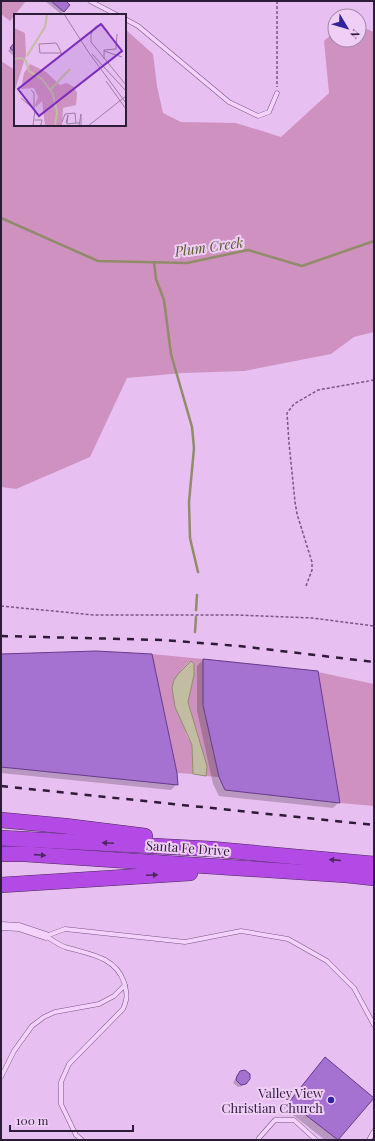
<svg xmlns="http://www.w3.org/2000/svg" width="375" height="1141" viewBox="0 0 375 1141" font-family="'Playfair Display',serif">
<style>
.green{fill:#cf92c0}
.water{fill:#c2bca2;stroke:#908b69}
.shadow{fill:#0003}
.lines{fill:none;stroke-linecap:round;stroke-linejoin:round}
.stream{stroke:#908b69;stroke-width:2.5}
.building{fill:#a572d1;stroke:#643b8a}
.lane-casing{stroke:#78568a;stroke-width:5}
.street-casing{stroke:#78568a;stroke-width:9}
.highway-casing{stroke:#452b57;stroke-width:16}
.path{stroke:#78568a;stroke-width:1.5;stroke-dasharray:3 2;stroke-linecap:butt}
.lane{stroke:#f3d2fb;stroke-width:4}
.street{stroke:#f3d2fb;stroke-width:8}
.highway{stroke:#b44ae5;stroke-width:15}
.rail{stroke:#2d1c38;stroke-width:2.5;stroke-dasharray:7 7;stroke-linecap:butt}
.oneway{fill:#4f2863}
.poi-dot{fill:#31239c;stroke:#f0cff7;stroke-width:1.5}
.labels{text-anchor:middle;stroke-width:4;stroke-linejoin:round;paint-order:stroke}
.street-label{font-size:13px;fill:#2d1c38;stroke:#f0cff7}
.poi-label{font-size:13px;fill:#2d1c38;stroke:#f0cff7;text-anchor:end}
.water-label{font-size:14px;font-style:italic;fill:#56592a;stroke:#f0cff7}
.inset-river{fill:none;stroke:#c2bca2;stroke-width:2}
.inset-road{fill:none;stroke:#9d7ea6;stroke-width:1}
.view{fill:#7b2cbf;fill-opacity:0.15;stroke:#7b2cbf;stroke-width:2}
.inset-edge{fill:none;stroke:#2d1c38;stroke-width:2}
</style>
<rect width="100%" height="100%" fill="#e7bff0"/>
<g class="green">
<path d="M1,1H26L10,21L1,14Z"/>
<path d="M359,26L374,32V332L354,337L331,354L244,371L183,373L127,378L90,457L16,489L1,487V61L15,70V125H125V29L153,54L157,86L163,113L181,122L236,123L281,137L329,93L324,41L335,31V40H359Z"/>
<path d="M152,654L203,659V705L219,777L206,776L207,766L188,702L194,675L189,662L183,668L174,680L186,734L192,745L193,774L177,773Z"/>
<path d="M318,672L374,684V806L340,803Z"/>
</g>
<path class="water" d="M191,661L194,664V675L188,702L207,766L206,776L193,774L192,745L175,707L172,688L174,680L179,673Z"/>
<g class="shadow">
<path d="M45,1H64L63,11L61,14Z"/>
<path d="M15,43V57L8,51Z"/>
<path d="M1,655L177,784L171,790L1,773Z"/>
<path d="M203,660L339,802L333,808L219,796L213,784L197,711V666Z"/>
<path d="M319,1065L373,1098L336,1140H325L284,1108Z"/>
<path d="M240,1072L249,1079L242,1086L238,1087L233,1083L237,1075Z"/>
</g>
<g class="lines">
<g class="stream">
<path d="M1,218L98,261L187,263L248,250L302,266L374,241"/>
<path d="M154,262L156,279L164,300L171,354L192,427L194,448L189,502L190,538L198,572"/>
<path d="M196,610L197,595"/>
<path d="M195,632L196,617"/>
</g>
</g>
<g class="building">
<path d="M51,1H66L70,5L64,12Z"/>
<path d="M15,42V52L10,48Z"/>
<path d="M96,651L152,654L177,773L178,785L1,767V654Z"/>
<path d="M203,659L318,671L340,803L225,790L219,777L203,705Z"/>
<path d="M325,1057L374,1098L338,1140L289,1102Z"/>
<path d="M245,1070L250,1074V1079L246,1084L241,1085L236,1080L237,1076L240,1071Z"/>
</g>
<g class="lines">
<defs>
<g id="lane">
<path d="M90,1L117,15"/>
<path d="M125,19L138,26L229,102L258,116L269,112L277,93"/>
<path d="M46,936L65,929L185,942L241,931L288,939L327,961L354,988L374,1025"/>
<path d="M46,936C52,940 59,945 65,947C88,954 115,956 124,982C127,993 128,998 123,1009L69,1064L61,1082V1104L76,1135L82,1140"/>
<path d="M1,1077L14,1051L32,1026L44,1017L55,1012L99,1004L114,996L125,985"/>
<path d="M259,1140V1138L275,1120H294L316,1140"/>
<path d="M369,1140L374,1131"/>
</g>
<path id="street" d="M1,926L19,927L46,936"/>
<g id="highway">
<path d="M1,820L65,826L145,836"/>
<path d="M1,838L211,849L374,864"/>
<path d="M1,854H25L346,875L374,878"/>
<path d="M1,885L190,873"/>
</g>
</defs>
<use href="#lane" class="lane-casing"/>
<use href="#street" class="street-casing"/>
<use href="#highway" class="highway-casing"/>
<g class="path">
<path d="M277,1V87"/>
<path d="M306,586L312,570V562L297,514L295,502L289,443L287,413L294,404L318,390L374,380"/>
<path d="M1,606L94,615H237L312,618L374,626"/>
</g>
<use href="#lane" class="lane"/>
<use href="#street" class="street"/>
<use href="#highway" class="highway"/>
<g class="rail">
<path d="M1,636L163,640L239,646L374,662"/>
<path d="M1,786L374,825"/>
</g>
</g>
<defs><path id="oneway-solid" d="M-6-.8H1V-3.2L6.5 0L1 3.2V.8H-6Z"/></defs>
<g class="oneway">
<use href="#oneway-solid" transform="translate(108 843) rotate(-177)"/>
<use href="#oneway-solid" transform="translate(40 855) rotate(4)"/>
<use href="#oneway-solid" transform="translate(335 860) rotate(-175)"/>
<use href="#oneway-solid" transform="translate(152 875) rotate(-3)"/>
</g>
<circle class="poi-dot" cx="331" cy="1100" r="4"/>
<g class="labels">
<g class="street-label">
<text transform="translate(188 848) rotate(4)" y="5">Santa Fe Drive</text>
</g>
<g class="poi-label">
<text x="323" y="1098">Valley View<tspan x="323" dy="15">Christian Church</tspan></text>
</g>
<g class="water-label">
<text transform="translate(209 247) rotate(-8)" y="5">Plum Creek</text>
</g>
</g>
<g transform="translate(14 14)">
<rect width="112" height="112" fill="#e7bff0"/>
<path d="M0,14L11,19L12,41L0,79ZM16,50L32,58L46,71L53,69L60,73L63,79L62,91L49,94L48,112H31L28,87L22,93L21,91L24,83L20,74L7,75L10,59Z" fill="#cf92c0"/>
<path class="inset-river" d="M13,42L31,13L33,0M0,45L7,44L12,47L15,57L28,65L39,80L43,98L41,112M36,76L56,55"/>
<path class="inset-road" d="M50,0L75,39L112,89M94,18L89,11L82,12L77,20V28L112,71M90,37L108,43M47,39H26L25,30L42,29L43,30L47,38V39L48,41M78,40L112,77M90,45V36L102,35L103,20M92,67L112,95M17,76L20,79V95M7,84L21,96L19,112M21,106H28L27,111L24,112M48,108L51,100L61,99L62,109H65M52,109L54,101L53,110L62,109M65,112L67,100V112M74,112L112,82"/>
<path class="view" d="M87,10L108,37L25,102L4,75Z"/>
<rect width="112" height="112" class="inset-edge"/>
</g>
<rect width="375" height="1141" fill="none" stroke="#2d1c38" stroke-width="4"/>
<g transform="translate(347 28) rotate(128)"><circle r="19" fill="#f0cff7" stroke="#a287ab"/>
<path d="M0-3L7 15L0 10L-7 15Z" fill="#31239c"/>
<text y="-6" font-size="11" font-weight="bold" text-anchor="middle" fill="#2d1c38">N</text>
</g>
<path d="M10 1125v6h123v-6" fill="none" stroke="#2d1c38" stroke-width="2"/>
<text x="16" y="1125" font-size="12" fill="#2d1c38" stroke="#f0cff7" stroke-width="3" paint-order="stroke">100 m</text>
</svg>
